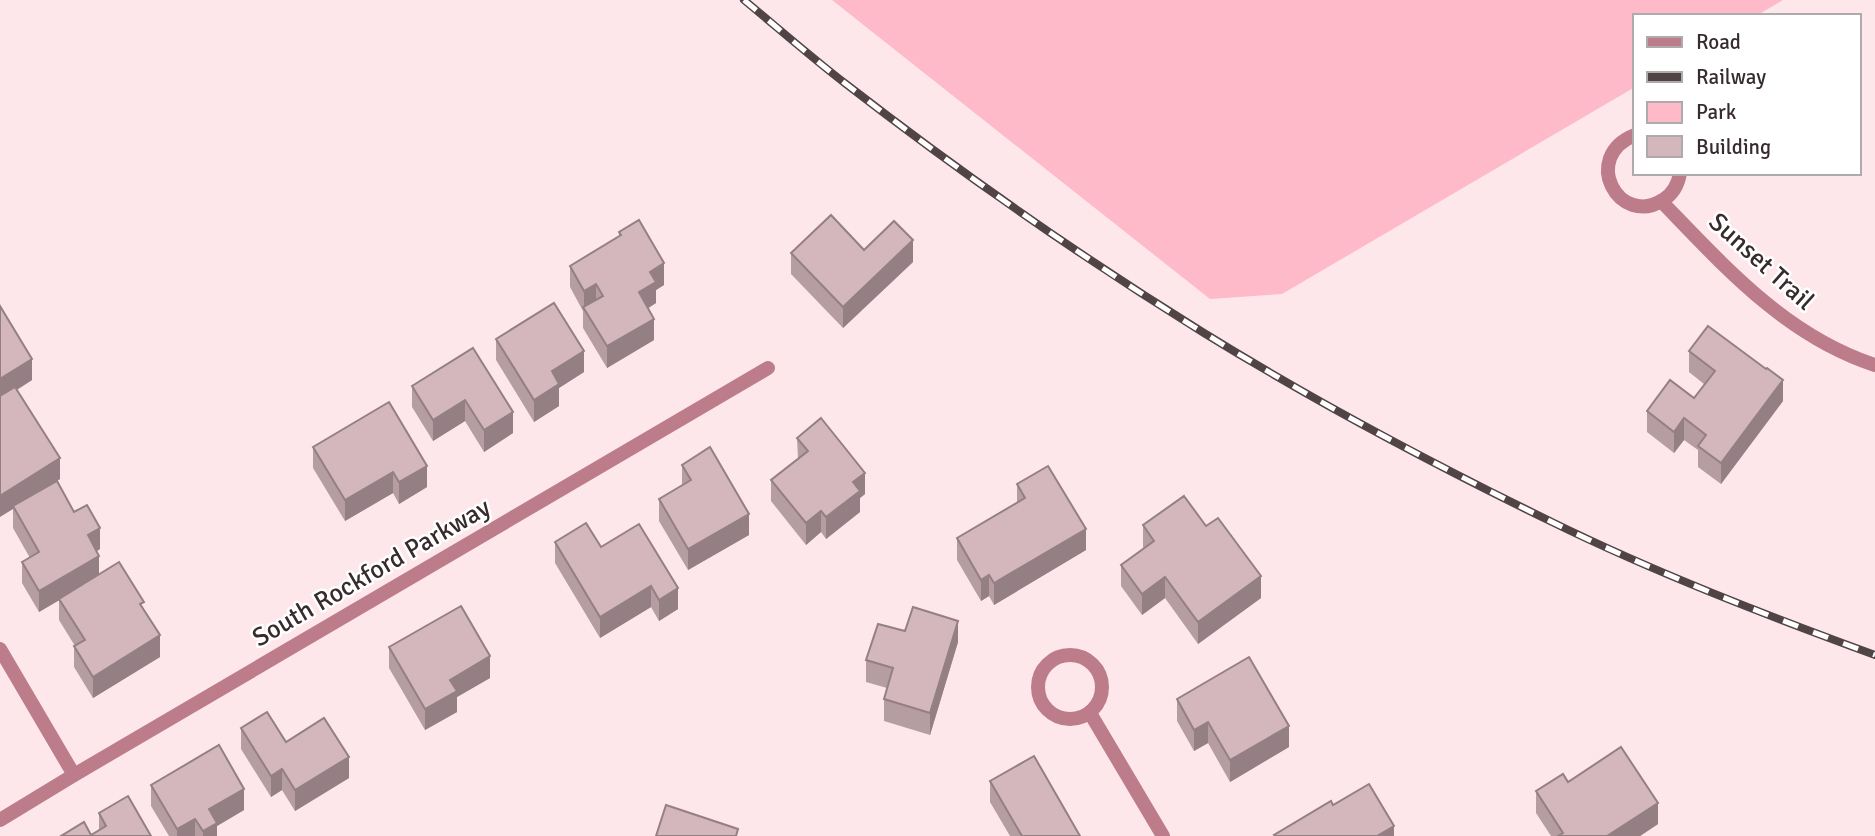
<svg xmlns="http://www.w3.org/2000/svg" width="1875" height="836" viewBox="0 0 1875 836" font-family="Signika,sans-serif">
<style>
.green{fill:#febac8}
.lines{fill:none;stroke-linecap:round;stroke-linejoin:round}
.street{stroke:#bd7c8a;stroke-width:14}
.rail-casing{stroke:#514447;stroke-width:8}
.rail{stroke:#fff;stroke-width:5;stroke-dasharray:16;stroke-linecap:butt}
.wall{fill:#b59da2}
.shaded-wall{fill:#948084}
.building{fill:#d3b7bc;stroke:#948084;stroke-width:2}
.labels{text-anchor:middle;stroke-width:5;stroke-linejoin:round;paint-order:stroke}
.street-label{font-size:26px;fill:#362b2d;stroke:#fff}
</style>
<rect width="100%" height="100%" fill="#fee7eb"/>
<path class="green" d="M832,0H1783L1756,16H1635V87L1282,294L1210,299Z"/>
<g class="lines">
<g class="street">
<path d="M1635,135C1580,157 1619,228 1663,200C1673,194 1678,185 1680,173"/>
<path d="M1661,201C1725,267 1786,336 1875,365"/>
<path d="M0,649L74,775"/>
<circle cx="1070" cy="687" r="32"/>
<path d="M1090,713L1163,836"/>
<path d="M0,820L74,775L768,368"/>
</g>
<defs>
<path id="rail" d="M744,0C778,28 811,57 846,84C961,173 1080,256 1204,333C1316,402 1433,464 1552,522C1656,573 1766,615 1875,655"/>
</defs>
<use href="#rail" class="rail-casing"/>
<use href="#rail" class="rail"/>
</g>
<g class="wall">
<path d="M619,232L664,285L656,290V303L648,308L654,340L607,368L583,328V311L570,287V266L619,237Z"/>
<path d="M864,250L913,262L843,328L791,274V253Z"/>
<path d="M0,306L32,380L17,390L60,479L57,481L74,512L100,549L97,551L99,574L144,611L160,657L93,698L74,667V646H75L59,620V600L39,612L22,583V562L30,558L13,528V509Z"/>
<path d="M496,339L584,372L559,388V406L534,422L496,360Z"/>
<path d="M473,348L513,433L484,452L465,421L433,441L412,407V386Z"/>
<path d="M1689,351L1783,401L1721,484L1698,467V450L1684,440L1674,453L1647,432V411L1694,398L1704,384L1689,372Z"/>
<path d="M389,402L427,487L399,504L393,493L345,521L313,468V447Z"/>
<path d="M797,438L865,494L860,498V512L826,539L821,532L806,545L771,501V480L798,459Z"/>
<path d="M682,465L749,535L688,570L659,521V499L682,486Z"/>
<path d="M1017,484L1086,550L994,605L989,596L981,601L957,560V538L1017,503Z"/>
<path d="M1143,525L1261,598L1198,644L1165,598L1142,615L1121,586V565L1144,549L1143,547Z"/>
<path d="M555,542L601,547L678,609L659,621L651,607L600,638L555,563Z"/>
<path d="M905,631L958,642L930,735L884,721V699L887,688L866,682V660Z"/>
<path d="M389,647L490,678L457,697V712L425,730L389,668Z"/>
<path d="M1177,699L1289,747L1230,782L1208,743L1194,751L1177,721Z"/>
<path d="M241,728L286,742L349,778L295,811L282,790L271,797L241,749Z"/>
<path d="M990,781L1080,836H1010L990,802Z"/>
<path d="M1568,782L1658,824L1640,836H1551L1536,813V791Z"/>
<path d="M151,785L244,810L217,826V836H169L151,806Z"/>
<path d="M99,813L151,836L91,835L99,830Z"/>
</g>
<g class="shaded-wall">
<path d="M913,240V262L843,328V307Z"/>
<path d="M664,263V285L656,290V303L639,314V292L650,272Z"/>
<path d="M596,284V305L584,308V291Z"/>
<path d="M654,319V340L607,368V346Z"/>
<path d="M584,351V372L559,388V406L534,422V400L552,371Z"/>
<path d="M32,359V380L0,400V379Z"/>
<path d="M1783,380V401L1721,484V463Z"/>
<path d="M465,400V421L433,441V420Z"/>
<path d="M513,412V433L484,452V430Z"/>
<path d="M1684,418V440L1674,453V432Z"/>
<path d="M60,458V479L14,508L13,506V509L0,517V496Z"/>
<path d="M427,466V487L399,504V482Z"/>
<path d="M393,472V493L345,521V500Z"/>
<path d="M865,473V494L860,498V512L826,539V517L853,482Z"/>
<path d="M821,511V532L806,545V523Z"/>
<path d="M749,514V535L688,570V549Z"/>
<path d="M100,528V549L88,556V535Z"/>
<path d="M1086,529V550L994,605V583Z"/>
<path d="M99,556V577L39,612V591Z"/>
<path d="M989,575V596L981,601V580Z"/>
<path d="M1261,576V598L1198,644V622Z"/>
<path d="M1165,577V598L1142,615V594Z"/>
<path d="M651,586V607L600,638V617Z"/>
<path d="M678,588V609L659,621V600Z"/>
<path d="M958,621V642L930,735V713Z"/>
<path d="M160,635V657L93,698V677Z"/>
<path d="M490,656V678L457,697V712L425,730V709L450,680Z"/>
<path d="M1208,722V743L1194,751V730Z"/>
<path d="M1289,726V747L1230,782V760Z"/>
<path d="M349,757V778L295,811V790Z"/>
<path d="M282,769V790L271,797V776Z"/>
<path d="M244,789V810L217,826V836H203V831L209,809Z"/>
<path d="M1658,803V824L1640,836H1607Z"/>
<path d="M195,819V836H177V829Z"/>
<path d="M1394,826V836H1377Z"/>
</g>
<g class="building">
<path d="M831,215L864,250L894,221L913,240L843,307L791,253Z"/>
<path d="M639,220L664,263L650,272L656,282L639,292L654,319L607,346L583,307L603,296L596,284L584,291L570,266L621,235L619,232Z"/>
<path d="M554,303L584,351L552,371L559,384L534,400L496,339Z"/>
<path d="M0,306L32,359L0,379Z"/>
<path d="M1708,326L1766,369L1767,368L1783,380L1721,463L1698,446L1706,435L1684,418L1674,432L1647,411L1670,380L1694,398L1715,371L1689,351Z"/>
<path d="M473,348L513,412L484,430L465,400L433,420L412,386Z"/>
<path d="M15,387L60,458L0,496V396Z"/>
<path d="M389,402L427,466L399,482L393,472L345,500L313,447Z"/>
<path d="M821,418L865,473L853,482L860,491L826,517L821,511L806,523L771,480L808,451L797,438Z"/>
<path d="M710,447L749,514L688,549L659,499L691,480L682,465Z"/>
<path d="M1048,466L1086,529L994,583L989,575L981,580L957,538L1025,498L1017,484Z"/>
<path d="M57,481L74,512L87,505L100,528L88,535L99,556L39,591L22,562L39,552L13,506Z"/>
<path d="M1184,496L1206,526L1218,518L1261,576L1198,622L1165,577L1142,594L1121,565L1154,541L1143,525Z"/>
<path d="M586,523L601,547L639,524L678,588L659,600L651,586L600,617L555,542Z"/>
<path d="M119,562L144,602L140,604L160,635L93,677L74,646L85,640L59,599Z"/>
<path d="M461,606L490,656L450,680L457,691L425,709L389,647Z"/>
<path d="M913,607L958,621L930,713L884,699L893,668L866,660L878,624L905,631Z"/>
<path d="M1249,657L1289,726L1230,760L1208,722L1194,730L1177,699Z"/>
<path d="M267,712L286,742L324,718L349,757L295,790L282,769L271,776L241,728Z"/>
<path d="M219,745L244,789L209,809L217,823L203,831L195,819L177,829L151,785Z"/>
<path d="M1621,747L1658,803L1607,836H1558L1563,833L1536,791L1563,774L1568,782Z"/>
<path d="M1034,756L1080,836H1022L990,781Z"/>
<path d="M1369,784L1394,826L1377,836H1275L1274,835L1331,801L1333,805Z"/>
<path d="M128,796L151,836H61L84,822L91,835L106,826L99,813Z"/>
<path d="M666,805L738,829L736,836H656Z"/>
</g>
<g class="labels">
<g class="street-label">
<text transform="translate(1762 261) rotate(42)" y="9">Sunset Trail</text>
<text transform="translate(371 572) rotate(-30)" y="9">South Rockford Parkway</text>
</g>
</g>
<rect x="1633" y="14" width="228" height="161" fill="#ffffff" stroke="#afaaab" stroke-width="2"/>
<rect x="1647" y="37" width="35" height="10" fill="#bd7c8a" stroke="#afaaab" stroke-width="2"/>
<text x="1696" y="49" font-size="21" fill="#362b2d">Road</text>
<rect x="1647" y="72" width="35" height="10" fill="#514447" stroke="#afaaab" stroke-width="2"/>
<text x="1696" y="84" font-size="21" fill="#362b2d">Railway</text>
<rect x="1647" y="102" width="35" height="21" fill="#febac8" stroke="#afaaab" stroke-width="2"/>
<text x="1696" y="119" font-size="21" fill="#362b2d">Park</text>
<rect x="1647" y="136" width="35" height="21" fill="#d3b7bc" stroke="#afaaab" stroke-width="2"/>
<text x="1696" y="154" font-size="21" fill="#362b2d">Building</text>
</svg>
